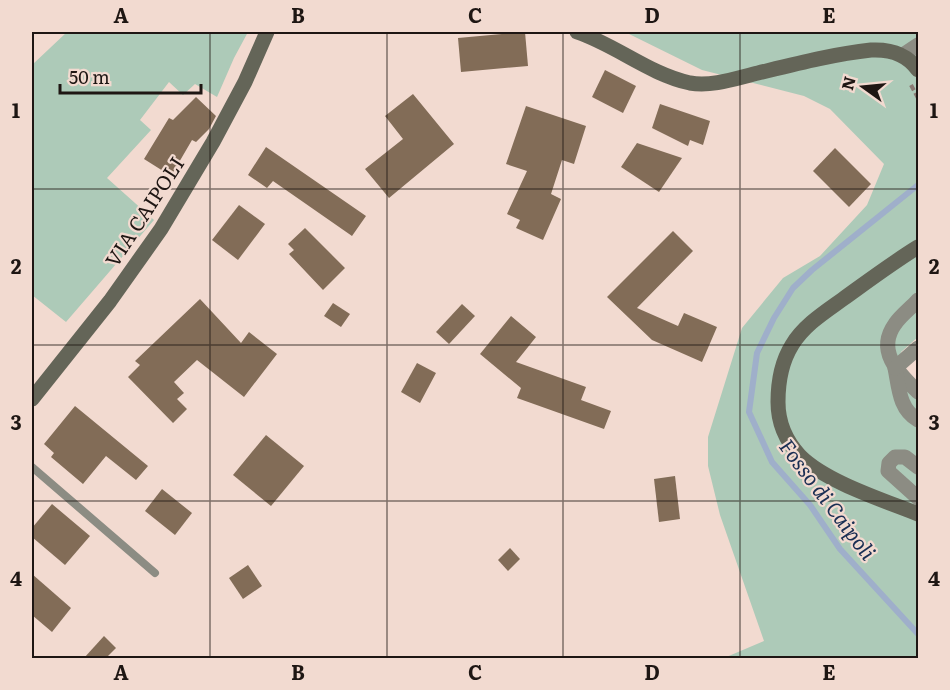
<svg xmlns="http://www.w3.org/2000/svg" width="950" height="690" viewBox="0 0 950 690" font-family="Literata,serif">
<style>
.green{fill:#adcab8}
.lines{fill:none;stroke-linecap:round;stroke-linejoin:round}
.stream{stroke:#9fafca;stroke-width:6}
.building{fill:#826c57}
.path{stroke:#897972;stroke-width:4;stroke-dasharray:6 3;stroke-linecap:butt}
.lane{stroke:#8c8c83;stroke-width:8}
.street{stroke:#8c8c83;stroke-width:15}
.secondary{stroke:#646558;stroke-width:15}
.grid{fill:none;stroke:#1e1613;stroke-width:1.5;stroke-opacity:0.55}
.labels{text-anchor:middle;stroke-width:4.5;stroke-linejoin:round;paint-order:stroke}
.street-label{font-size:20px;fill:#1e1613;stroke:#f2dad0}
.water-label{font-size:21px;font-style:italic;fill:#192e53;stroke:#f2dad0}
.neatline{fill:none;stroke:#1e1613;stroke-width:2}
.grid-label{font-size:20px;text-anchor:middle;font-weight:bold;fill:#1e1613}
</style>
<rect width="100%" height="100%" fill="#f2dad0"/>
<g class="green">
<path d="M67,32H248L234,58L217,97L195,84L183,95L169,82L140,120L151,130L107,178L154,220L66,322L32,295V65Z"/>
<path d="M625,32H918V337L901,352L897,372L918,392V658H724L764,641L720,515L708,466V437L742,328L783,278L820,256L867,205L884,164L830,109L804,96L702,70Z"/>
</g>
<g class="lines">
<path class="stream" d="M918,185L812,270L793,288L774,318L757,353L749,412L772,462L810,505L840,549L918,634"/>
</g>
<g class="building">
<path d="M525,32L528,66L461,72L458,38Z"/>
<path d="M605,70L636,86L623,113L592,97Z"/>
<path d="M413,94L454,144L389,198L365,169L403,139L385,116Z"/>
<path d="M196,97L216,116L209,129L196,142L192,140L171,176L144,159L169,118L173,120Z"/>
<path d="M660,104L710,121L703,145L690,140L688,146L652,128Z"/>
<path d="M526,106L586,126L574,164L562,160L551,194L561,199L543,240L516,228L520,220L507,214L527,171L506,164Z"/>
<path d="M637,143L682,158L659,192L621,167Z"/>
<path d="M266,147L366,216L352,236L273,181L267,188L248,175Z"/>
<path d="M835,148L871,184L849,207L813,171Z"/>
<path d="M239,205L265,224L238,260L212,240Z"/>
<path d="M305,228L345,268L323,290L289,254L294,250L288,244Z"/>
<path d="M673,231L693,251L637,308L678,326L684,313L717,327L702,362L652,340L607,297Z"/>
<path d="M200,299L241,343L249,332L277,354L244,397L197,360L174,382L184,393L177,399L187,409L173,423L128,377L140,365L135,361Z"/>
<path d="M333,303L350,314L341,327L324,316Z"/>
<path d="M462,304L475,316L449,344L436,332Z"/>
<path d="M511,316L536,337L516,362L586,387L581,400L611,411L604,429L517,398L521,388L480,354Z"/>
<path d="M417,363L436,373L420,403L401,392Z"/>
<path d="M75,406L148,466L136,480L106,456L83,484L51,457L54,453L44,444Z"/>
<path d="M266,435L304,466L271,506L233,475Z"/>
<path d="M675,476L680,519L659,522L654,479Z"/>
<path d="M162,489L192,513L175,535L145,511Z"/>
<path d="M52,504L90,536L65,565L32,537V528Z"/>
<path d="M510,548L520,559L508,571L498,560Z"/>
<path d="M248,565L262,586L243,599L229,578Z"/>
<path d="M32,574L71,608L52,632L32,615Z"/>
<path d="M104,636L116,648L106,658H84Z"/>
</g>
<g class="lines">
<path class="path" d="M911,85L918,98"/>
<path class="lane" d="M32,467L155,573"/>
<g class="street">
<path d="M903,55L918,45"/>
<path d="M918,300C911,308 901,315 895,324C875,352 900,374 918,392"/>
<path d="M895,368C899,388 899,409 918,420"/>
<path d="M895,368L918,348"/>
<path d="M918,467L905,457H895L889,463L888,471L918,498"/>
</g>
<g class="secondary">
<path d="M577,32C616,45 649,74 690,83C712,87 737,78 758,73C795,64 834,54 871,50C890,49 907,54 918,70"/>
<path d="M918,247C892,263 868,281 843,299C825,312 804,325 792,345C782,361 778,382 778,402C778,422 786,441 800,456C826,482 883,500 918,514"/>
<path d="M32,399L110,301L161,229L213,142L245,82L267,32"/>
</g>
</g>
<path class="grid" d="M210,32V658M387,32V658M563,32V658M740,32V658M32,189H918M32,345H918M32,501H918"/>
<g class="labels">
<g class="street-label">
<text transform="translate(145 212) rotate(-57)" y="7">VIA CAIPOLI</text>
</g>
<g class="water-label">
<text transform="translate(827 500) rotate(53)" y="7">Fosso di Caipoli</text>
</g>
</g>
<rect width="950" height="690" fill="none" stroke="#f2dad0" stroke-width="66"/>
<g transform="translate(863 87) rotate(285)" stroke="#f2dad0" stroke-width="4.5" paint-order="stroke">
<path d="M0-4.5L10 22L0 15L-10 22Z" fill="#1e1613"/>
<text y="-9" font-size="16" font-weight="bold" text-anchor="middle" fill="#1e1613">N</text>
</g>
<path d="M60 84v9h141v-9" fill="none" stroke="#1e1613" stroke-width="3"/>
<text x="69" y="84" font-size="18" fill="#1e1613" stroke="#f2dad0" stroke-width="4.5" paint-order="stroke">50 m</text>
<rect x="33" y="33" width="884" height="624" class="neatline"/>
<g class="grid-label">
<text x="121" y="23">A</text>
<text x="298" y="23">B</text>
<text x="475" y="23">C</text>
<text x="652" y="23">D</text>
<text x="829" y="23">E</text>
<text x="16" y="118">1</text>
<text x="934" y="118">1</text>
<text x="16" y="274">2</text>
<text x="934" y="274">2</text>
<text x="16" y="430">3</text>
<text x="934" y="430">3</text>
<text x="16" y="586">4</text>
<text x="934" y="586">4</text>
<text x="121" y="680">A</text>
<text x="298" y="680">B</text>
<text x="475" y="680">C</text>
<text x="652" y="680">D</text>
<text x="829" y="680">E</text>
</g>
</svg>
